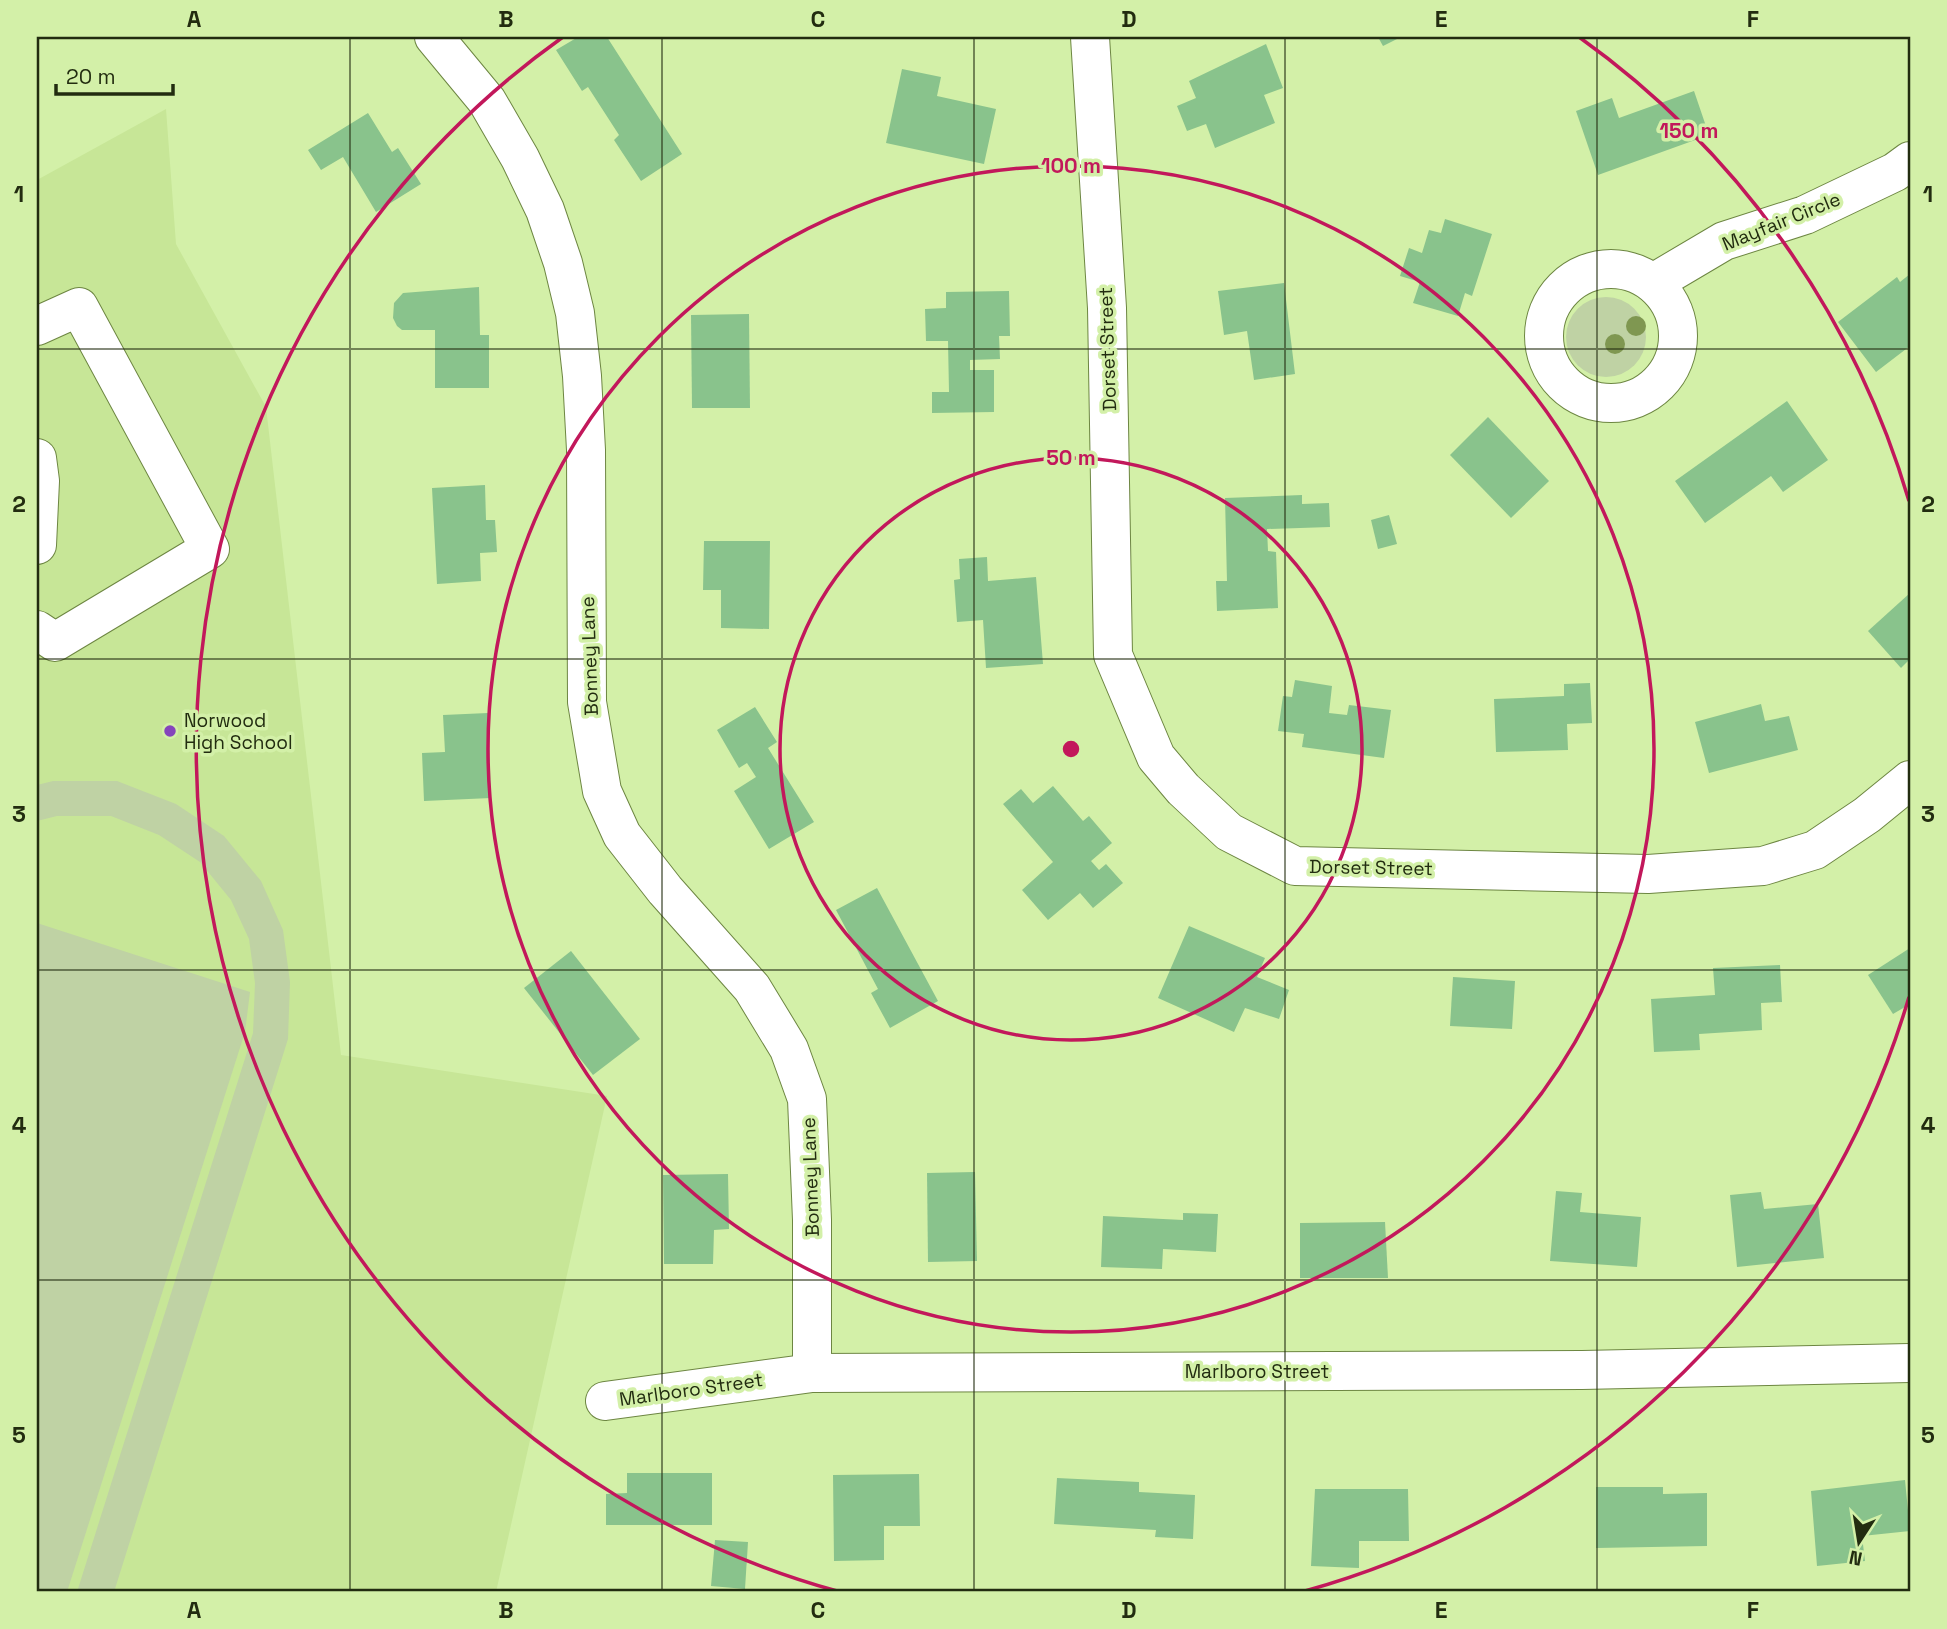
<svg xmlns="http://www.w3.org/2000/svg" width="1947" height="1629" viewBox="0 0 1947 1629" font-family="'Space Grotesk',sans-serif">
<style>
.built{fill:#c7e697}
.green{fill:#bfd2a4}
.building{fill:#89c38c}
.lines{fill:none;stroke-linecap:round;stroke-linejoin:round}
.minor-casing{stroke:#6d8642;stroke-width:40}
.minor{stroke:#fff;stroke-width:38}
.tree{fill:#7f9751}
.grid{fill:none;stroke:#222c10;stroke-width:2;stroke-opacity:0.55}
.ring{fill:none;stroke:#c2185b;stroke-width:3.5}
.poi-dot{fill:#8545bb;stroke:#d3f0a8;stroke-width:2.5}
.labels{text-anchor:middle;stroke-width:7;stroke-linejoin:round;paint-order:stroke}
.street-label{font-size:19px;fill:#222c10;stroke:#d3f0a8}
.poi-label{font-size:19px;fill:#222c10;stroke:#d3f0a8;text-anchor:start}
.centre{fill:#c2185b;stroke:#d3f0a8;stroke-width:3.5}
.ring-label{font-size:21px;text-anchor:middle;font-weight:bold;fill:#c2185b;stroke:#d3f0a8;stroke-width:7;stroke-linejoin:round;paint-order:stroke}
.neatline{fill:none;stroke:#222c10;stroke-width:2.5}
.grid-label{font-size:23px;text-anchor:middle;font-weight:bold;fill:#222c10}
</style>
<rect width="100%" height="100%" fill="#d3f0a8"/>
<path class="built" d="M166,109L176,244L266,407L341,1055L607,1096L496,1592H37V180Z"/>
<g class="green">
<circle cx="1606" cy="337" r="40"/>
<path d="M53,781H117L176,804L224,836L261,881L283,930L290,982L288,1039L114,1592H77L253,1033L255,983L249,939L231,900L200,862L159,835L111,816H57L37,821V785Z"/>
<path d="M37,923L250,992L245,1032L67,1592H37Z"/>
</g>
<g class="building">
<path d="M578,37H607L682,154L641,181L614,140L619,135L588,87L582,91L556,50Z"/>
<path d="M1378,37H1401L1383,46Z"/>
<path d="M1266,44L1283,88L1264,95L1275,123L1215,148L1206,124L1187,131L1177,106L1196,98L1189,81Z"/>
<path d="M902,69L941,77L937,96L996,109L984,164L886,143Z"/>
<path d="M1694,91L1709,135L1598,175L1576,111L1612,98L1619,118Z"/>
<path d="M368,113L392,152L398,148L421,184L376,212L343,157L321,170L308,150Z"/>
<path d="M1445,219L1492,234L1472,296L1465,293L1458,316L1413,303L1420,282L1400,276L1409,248L1422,253L1429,230L1441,233Z"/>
<path d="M1910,274V346L1876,372L1838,322L1897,277L1900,282Z"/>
<path d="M1284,283L1295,374L1254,380L1247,331L1224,335L1218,291Z"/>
<path d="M479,287L480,335H489V388H435V330H402L397,326L393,318L394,303L403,293Z"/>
<path d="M1009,291L1010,336H999L1000,359L970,360V370H994V412L932,413V392H949L948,341H926L925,309L946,308V292Z"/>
<path d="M749,314L750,408H692L691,315Z"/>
<path d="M1787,401L1828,460L1783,492L1771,476L1705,523L1675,481Z"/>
<path d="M1488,417L1549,481L1511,518L1450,455Z"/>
<path d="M485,485L486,520H495L497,552L480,553L481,581L437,584L432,488Z"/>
<path d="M1302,495V504L1329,503L1330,527L1267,529L1268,551L1276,552L1278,608L1217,611L1216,581H1227L1225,498Z"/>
<path d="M1389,515L1397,544L1378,549L1371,520Z"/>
<path d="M704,541H770L769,629L721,628V590H703Z"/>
<path d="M987,557L988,581L1036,577L1043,664L986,668L983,620L957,622L954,580L960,579L959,559Z"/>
<path d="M1910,593V659L1901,668L1868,631Z"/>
<path d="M1295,680L1332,686L1329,713L1347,715L1349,705L1391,710L1384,758L1302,747L1304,734L1278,731L1283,696L1292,697Z"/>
<path d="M1590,683L1592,723L1567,724L1568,750L1496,752L1494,699L1564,696V684Z"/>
<path d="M1761,704L1765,721L1789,716L1798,750L1709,773L1695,722Z"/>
<path d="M755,707L777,742L768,748L814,822L769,849L734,791L756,777L747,763L739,768L717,730Z"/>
<path d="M488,713L491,798L424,801L422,753L445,752L443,715Z"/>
<path d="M1053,786L1083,821L1089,816L1112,843L1091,861L1099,870L1106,864L1123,883L1093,908L1080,893L1048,920L1022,890L1053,862L1003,804L1021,789L1033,803Z"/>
<path d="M877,888L938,1001L890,1028L871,993L878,989L836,910Z"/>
<path d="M1189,926L1265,958L1257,977L1289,990L1279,1019L1245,1008L1234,1032L1158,998Z"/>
<path d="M1910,948V1004L1893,1014L1868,975Z"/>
<path d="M571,951L640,1039L593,1075L524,988Z"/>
<path d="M1780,965L1782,1002L1761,1003L1762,1030L1699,1034L1700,1050L1654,1052L1651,999L1715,995L1713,968Z"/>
<path d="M1453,977L1515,981L1512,1029L1450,1026Z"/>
<path d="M975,1172L977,1261L928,1262L927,1173Z"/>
<path d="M728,1174L729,1229L714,1230L713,1264H664L663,1175Z"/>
<path d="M1556,1191L1582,1193L1580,1212L1641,1217L1637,1267L1550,1261Z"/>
<path d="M1761,1192L1764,1209L1818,1204L1824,1258L1737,1267L1730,1195Z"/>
<path d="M1183,1213L1218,1214L1216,1252L1163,1249L1162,1269L1101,1267L1103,1216L1183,1220Z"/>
<path d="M1385,1222L1388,1278H1300V1223Z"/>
<path d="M627,1473H712V1525H606V1494L627,1493Z"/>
<path d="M919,1474L920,1526H884V1560L834,1561L833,1475Z"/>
<path d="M1057,1478L1139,1482V1492L1195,1495L1193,1539L1155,1537L1156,1530L1054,1524Z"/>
<path d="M1905,1480L1910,1531L1862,1536L1865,1561L1817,1566L1811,1491Z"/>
<path d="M1596,1487H1663V1494L1707,1493V1546L1596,1548Z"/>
<path d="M1315,1489H1408L1409,1541H1359V1568L1311,1566Z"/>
<path d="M715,1540L748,1542L745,1589L711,1586Z"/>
</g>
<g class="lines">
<defs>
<g id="minor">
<path d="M434,37L487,101L520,158L545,210L563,263L575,313L582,376L586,450L587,702L602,791L622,835L665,890L752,988L789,1049L807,1099L812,1220V1373"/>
<path d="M1090,37L1107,308L1113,655L1156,757L1183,789L1229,832L1295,866L1648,874L1763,866L1815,850L1867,815L1910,780"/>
<circle cx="1611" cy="336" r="67"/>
<path d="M1653,283L1724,241L1805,215L1895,172L1910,161"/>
<path d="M37,326L79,307L210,549L55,642L37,630"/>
<path d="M37,458L40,481L37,545"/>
<path d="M605,1401L812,1373L1582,1370L1910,1363"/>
</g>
</defs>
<use href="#minor" class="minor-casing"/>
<use href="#minor" class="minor"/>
</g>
<g class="tree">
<circle cx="1636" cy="326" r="10"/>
<circle cx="1615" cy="344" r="10"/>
</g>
<path class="grid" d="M350,37V1592M662,37V1592M974,37V1592M1285,37V1592M1597,37V1592M37,349H1910M37,659H1910M37,970H1910M37,1280H1910"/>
<g class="ring">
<circle cx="1071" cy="749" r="291"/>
<circle cx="1071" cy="749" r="583"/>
<path d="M1909 997A874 874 0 0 1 1305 1591M837 1591A874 874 0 0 1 563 37M1579 37A874 874 0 0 1 1909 501"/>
</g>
<circle class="poi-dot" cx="170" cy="731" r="7"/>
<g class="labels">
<g class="street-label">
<text transform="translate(1781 221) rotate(-22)" y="7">Mayfair Circle</text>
<text transform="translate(1107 349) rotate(-92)" y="7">Dorset Street</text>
<text transform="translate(589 656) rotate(-92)" y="7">Bonney Lane</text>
<text transform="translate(1371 867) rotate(1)" y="7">Dorset Street</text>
<text transform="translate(810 1177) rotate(-92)" y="7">Bonney Lane</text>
<text x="1257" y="1378">Marlboro Street</text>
<text transform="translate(691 1389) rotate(-8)" y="7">Marlboro Street</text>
</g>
<g class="poi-label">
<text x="184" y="727">Norwood<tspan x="184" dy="22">High School</tspan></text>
</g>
</g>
<circle cx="1071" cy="749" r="10" class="centre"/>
<g class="ring-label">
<text x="1689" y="138">150 m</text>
<text x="1071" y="173">100 m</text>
<text x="1071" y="465">50 m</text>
</g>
<rect width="1947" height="1629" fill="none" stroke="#d3f0a8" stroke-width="77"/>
<g transform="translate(1859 1542) rotate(192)" stroke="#d3f0a8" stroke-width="5" paint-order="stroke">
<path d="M0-5L12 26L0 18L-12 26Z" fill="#222c10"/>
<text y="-10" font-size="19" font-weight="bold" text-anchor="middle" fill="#222c10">N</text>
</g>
<path d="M56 84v10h117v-10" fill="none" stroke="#222c10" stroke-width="3.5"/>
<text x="66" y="84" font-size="21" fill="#222c10" stroke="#d3f0a8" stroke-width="5" paint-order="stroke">20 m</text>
<rect x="38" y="38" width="1871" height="1552" class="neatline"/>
<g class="grid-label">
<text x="194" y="27">A</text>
<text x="506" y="27">B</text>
<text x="818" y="27">C</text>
<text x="1129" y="27">D</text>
<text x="1441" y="27">E</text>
<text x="1753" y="27">F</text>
<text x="19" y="202">1</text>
<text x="1928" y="202">1</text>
<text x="19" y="512">2</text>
<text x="1928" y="512">2</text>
<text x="19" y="822">3</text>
<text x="1928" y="822">3</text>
<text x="19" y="1133">4</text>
<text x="1928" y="1133">4</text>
<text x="19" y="1443">5</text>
<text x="1928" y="1443">5</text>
<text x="194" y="1618">A</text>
<text x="506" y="1618">B</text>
<text x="818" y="1618">C</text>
<text x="1129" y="1618">D</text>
<text x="1441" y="1618">E</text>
<text x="1753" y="1618">F</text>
</g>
</svg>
